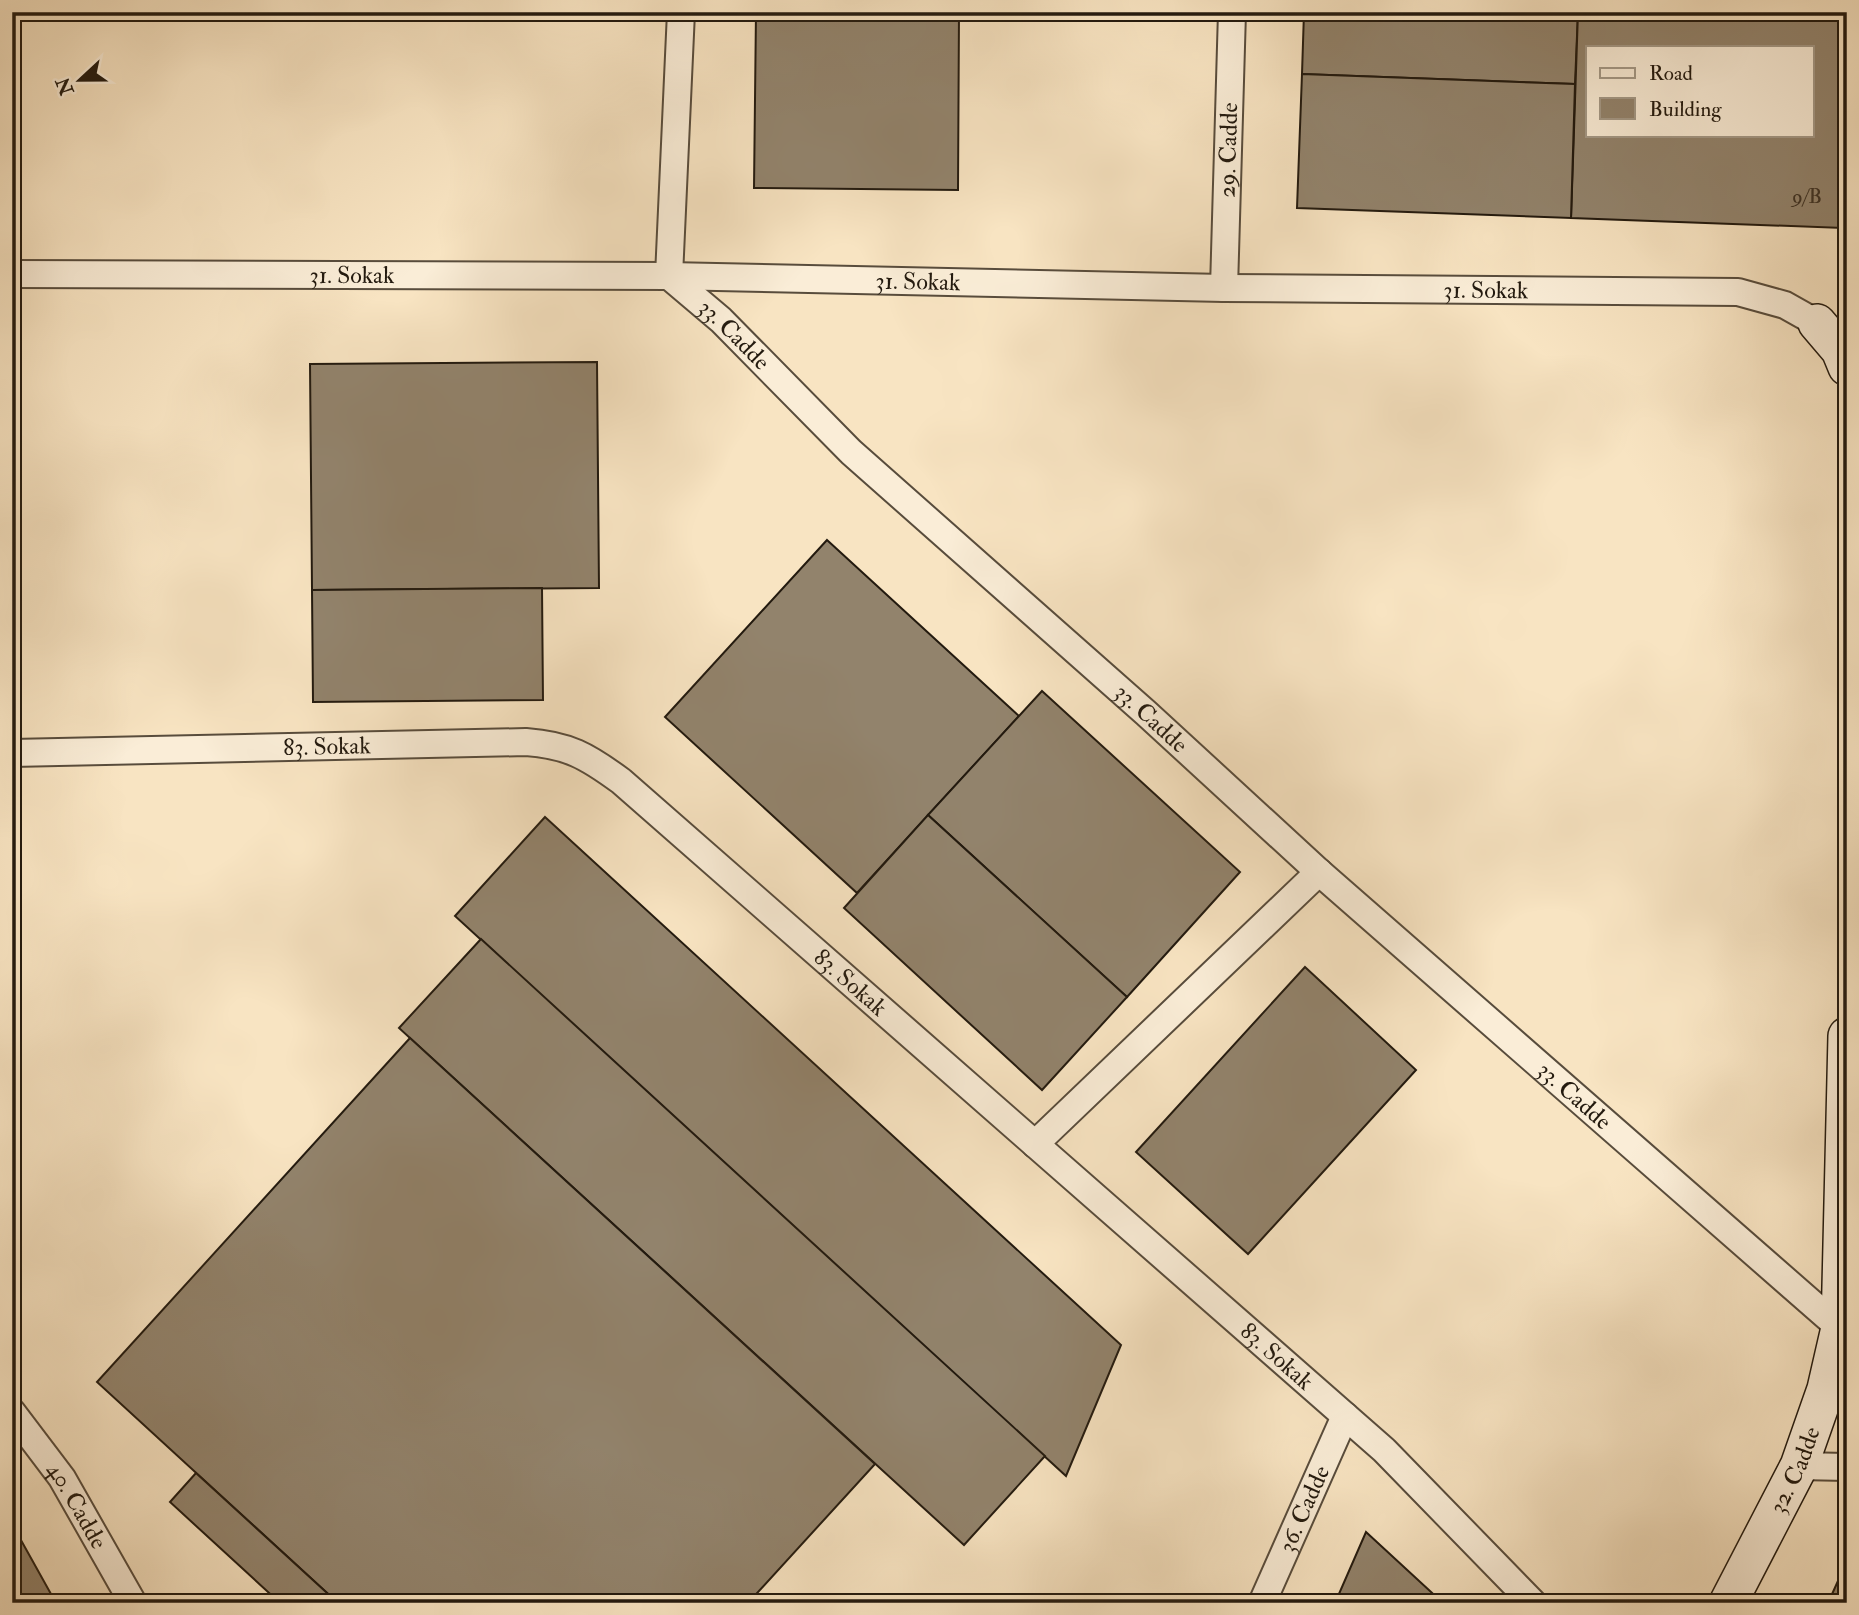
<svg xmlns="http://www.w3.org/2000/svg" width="1859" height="1615" viewBox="0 0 1859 1615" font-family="'IM FELL Double Pica',serif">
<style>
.building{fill:#92836c;stroke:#231a0f;stroke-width:2;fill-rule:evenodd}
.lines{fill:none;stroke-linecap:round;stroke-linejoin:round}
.street-casing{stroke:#584c3c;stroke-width:30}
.secondary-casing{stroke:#231a0f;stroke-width:40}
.street{stroke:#faedd7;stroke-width:26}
.secondary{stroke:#faedd7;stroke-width:37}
.labels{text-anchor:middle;stroke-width:5;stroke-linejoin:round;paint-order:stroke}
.number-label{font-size:21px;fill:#3f3426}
.street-label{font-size:24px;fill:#231a0f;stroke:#faedd7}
</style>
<rect width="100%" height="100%" fill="#f8e4c2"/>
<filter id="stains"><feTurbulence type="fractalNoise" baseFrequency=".00286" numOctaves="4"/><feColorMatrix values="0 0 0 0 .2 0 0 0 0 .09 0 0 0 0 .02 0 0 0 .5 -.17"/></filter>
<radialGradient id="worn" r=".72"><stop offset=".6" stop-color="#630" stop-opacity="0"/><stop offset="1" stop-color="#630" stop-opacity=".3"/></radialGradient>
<g class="building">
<path d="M756,12H959L958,190L754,188Z"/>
<path d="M1304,12H1578L1575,84L1302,74Z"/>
<path d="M1578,12H1847L1843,228L1571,218ZM1588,47H1812V135H1588Z"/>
<path d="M1302,74L1575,84L1571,218L1297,208Z"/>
<path d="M597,362L599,588L312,590L310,364Z"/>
<path d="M827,540L1019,716L857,893L665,717Z"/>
<path d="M542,588L543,700L313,702L312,590Z"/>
<path d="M1042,691L1240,872L1127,997L928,815Z"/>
<path d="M928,815L1127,997L1042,1090L844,908Z"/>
<path d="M545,817L1121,1345L1066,1476L455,916Z"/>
<path d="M481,939L1045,1456L964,1545L399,1028Z"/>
<path d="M1305,967L1416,1070L1248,1254L1136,1152Z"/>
<path d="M410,1038L875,1464L748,1603H338L97,1382Z"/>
<path d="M196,1473L338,1603H280L170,1502Z"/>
<path d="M12,1524L56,1603H12Z"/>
<path d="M1366,1532L1443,1603H1335Z"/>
<path d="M1847,1561V1603H1828Z"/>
</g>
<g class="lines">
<defs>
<g id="street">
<path id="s1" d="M681,12L669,276L721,320L851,452L1146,713L1319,872L1840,1328"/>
<path id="s2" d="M12,274L669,276L1224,288L1738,292L1785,305L1817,323"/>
<path id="s3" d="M1224,288L1232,12"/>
<path id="s4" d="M12,753L526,742C568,745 587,756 621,781L1384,1450L1533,1603"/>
<path d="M1035,1144L1319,872"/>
<path id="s5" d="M12,1412L62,1478L133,1603"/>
<path d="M1799,1466L1847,1467"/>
<path id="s6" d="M1262,1603L1345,1416"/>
</g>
<g id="secondary">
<path d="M1817,323L1840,350L1847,367"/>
<path id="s7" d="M1728,1603L1799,1466L1826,1389L1840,1328L1847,1036"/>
</g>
</defs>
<use href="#street" class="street-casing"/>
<use href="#secondary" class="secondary-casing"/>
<use href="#street" class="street"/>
<use href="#secondary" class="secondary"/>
</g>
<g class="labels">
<g class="number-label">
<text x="1807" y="203">9/B</text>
</g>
<g class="street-label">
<text dy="8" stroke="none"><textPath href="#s3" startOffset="138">29. Cadde</textPath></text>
<text dy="8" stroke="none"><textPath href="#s2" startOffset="340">31. Sokak</textPath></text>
<text dy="8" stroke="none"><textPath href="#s2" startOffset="906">31. Sokak</textPath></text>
<text dy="8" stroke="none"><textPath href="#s2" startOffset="1474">31. Sokak</textPath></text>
<text dy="8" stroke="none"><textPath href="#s1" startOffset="352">33. Cadde</textPath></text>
<text dy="8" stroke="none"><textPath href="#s1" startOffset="919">33. Cadde</textPath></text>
<text dy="8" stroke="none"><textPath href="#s4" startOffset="315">83. Sokak</textPath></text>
<text dy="8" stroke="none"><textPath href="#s4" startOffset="924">83. Sokak</textPath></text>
<text dy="8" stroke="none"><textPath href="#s1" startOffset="1486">33. Cadde</textPath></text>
<text dy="8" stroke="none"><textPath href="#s4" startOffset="1491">83. Sokak</textPath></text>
<text dy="8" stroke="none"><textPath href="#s7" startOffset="149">32. Cadde</textPath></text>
<text dy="8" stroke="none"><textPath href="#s5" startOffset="114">40. Cadde</textPath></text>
<text dy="8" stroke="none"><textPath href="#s6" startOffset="103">36. Cadde</textPath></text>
</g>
</g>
<rect width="1859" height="1615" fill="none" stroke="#f8e4c2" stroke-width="42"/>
<rect x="14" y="14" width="1831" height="1587" fill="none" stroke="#231a0f" stroke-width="3.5"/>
<rect x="21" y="21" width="1817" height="1573" fill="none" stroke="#231a0f" stroke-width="2"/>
<rect x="1586" y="46" width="228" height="91" fill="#faedd7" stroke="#a49987" stroke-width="2"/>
<rect x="1600" y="68" width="35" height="10" fill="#faedd7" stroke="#a49987" stroke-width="2"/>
<text x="1649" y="80" font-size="21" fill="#231a0f">Road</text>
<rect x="1600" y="98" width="35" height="21" fill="#92836c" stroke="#a49987" stroke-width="2"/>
<text x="1649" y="116" font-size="21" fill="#231a0f">Building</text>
<g transform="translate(80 80) rotate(248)" stroke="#faedd7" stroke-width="5" paint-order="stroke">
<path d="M0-5L12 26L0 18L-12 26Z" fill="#231a0f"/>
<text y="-10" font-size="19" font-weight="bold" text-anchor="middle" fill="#231a0f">N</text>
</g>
<rect width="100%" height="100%" filter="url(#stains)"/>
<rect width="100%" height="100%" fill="url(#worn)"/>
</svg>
